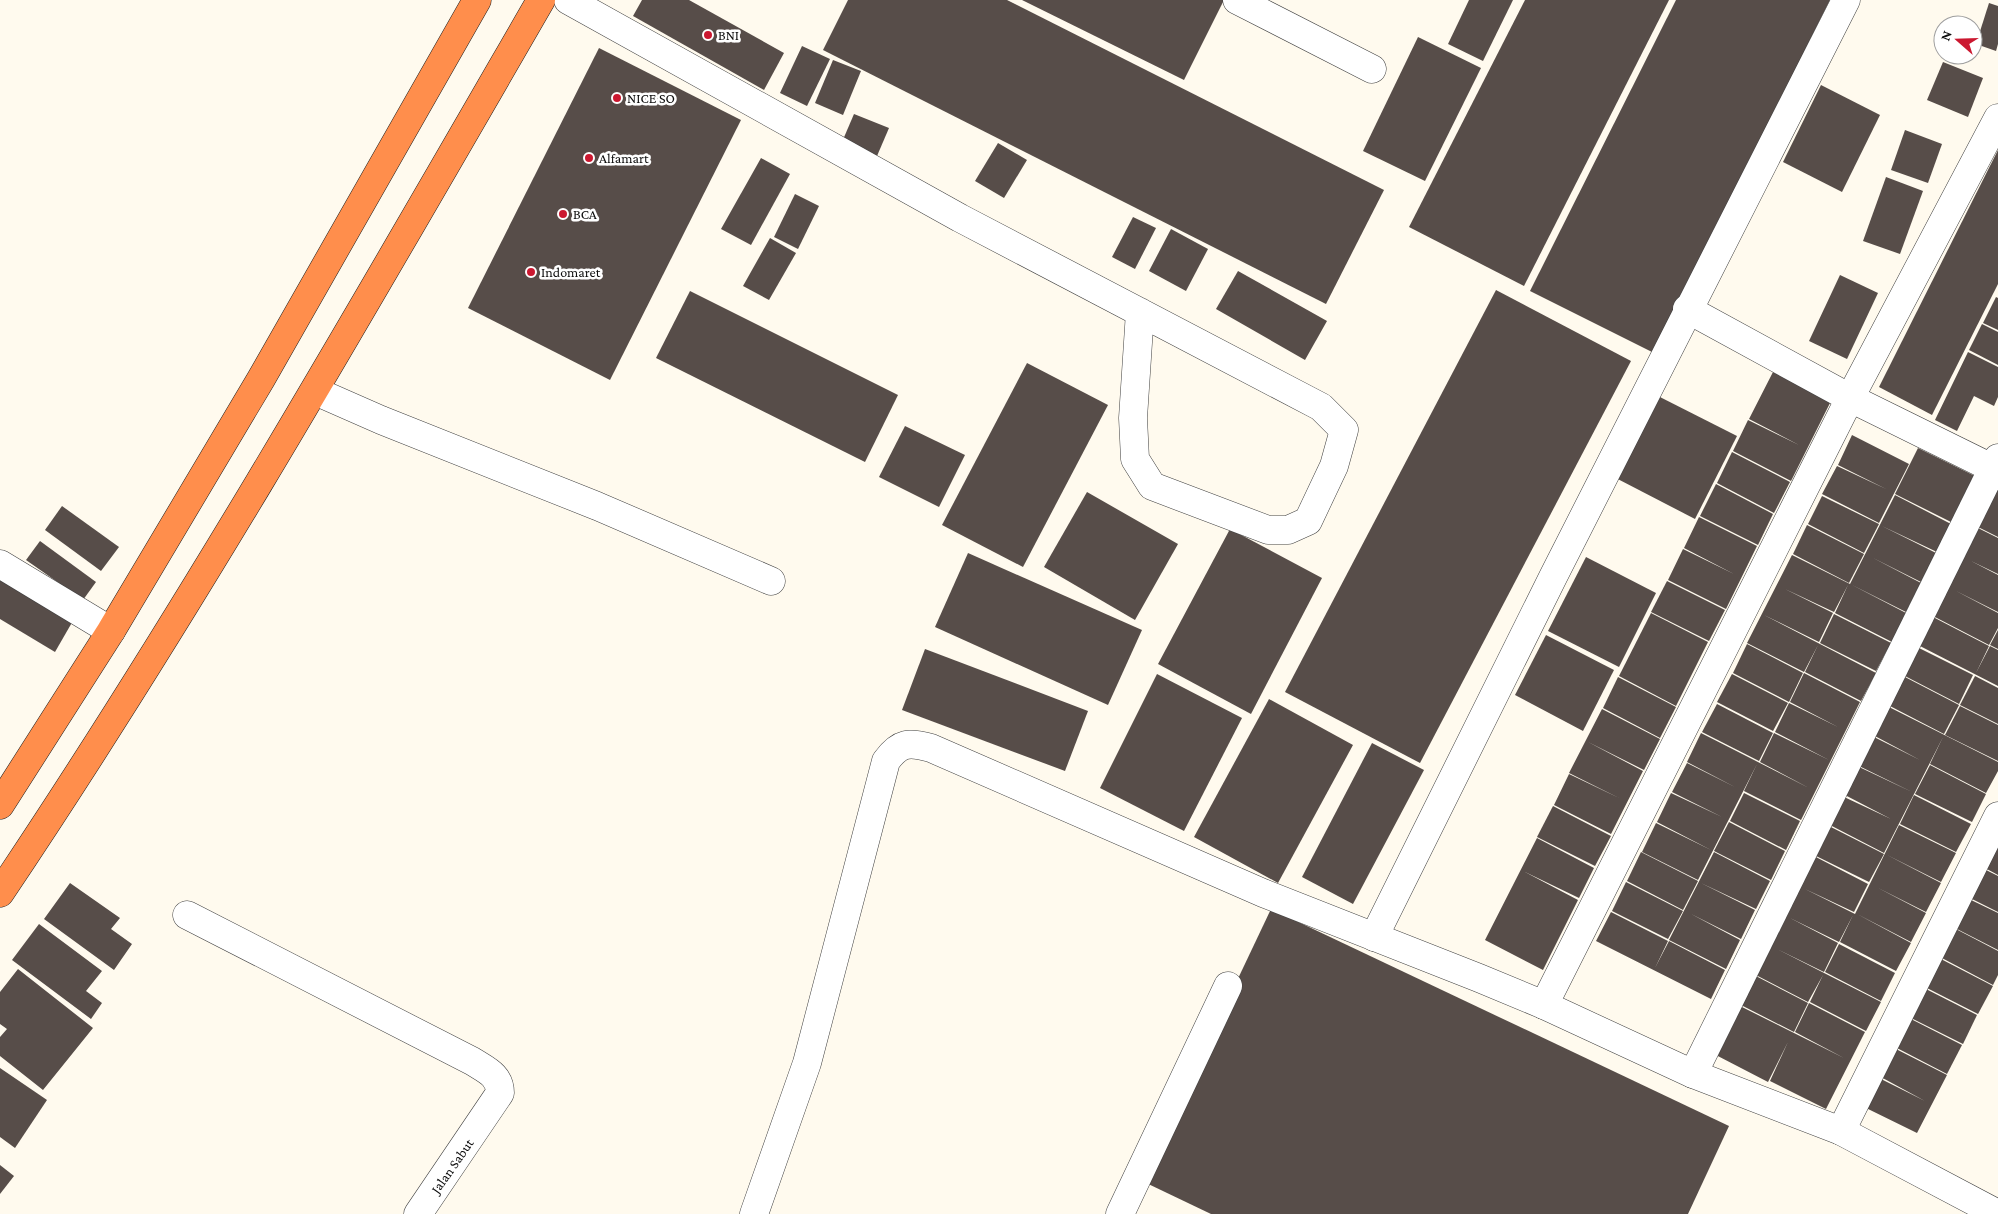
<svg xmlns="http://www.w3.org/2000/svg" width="1998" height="1214" viewBox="0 0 1998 1214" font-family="'Crimson Pro',serif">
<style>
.building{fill:#574d49}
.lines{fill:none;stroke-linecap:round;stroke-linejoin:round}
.minor-casing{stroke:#404040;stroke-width:29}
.highway-casing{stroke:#1e1e1e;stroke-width:29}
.minor{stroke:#fff;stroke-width:28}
.highway{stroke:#ff8e4c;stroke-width:28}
.poi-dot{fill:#cb1830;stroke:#fff;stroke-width:2}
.labels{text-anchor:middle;stroke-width:5;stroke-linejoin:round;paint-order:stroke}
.poi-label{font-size:14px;fill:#0d0d0d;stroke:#fff;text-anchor:start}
.street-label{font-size:14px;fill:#0d0d0d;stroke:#fff}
</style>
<rect width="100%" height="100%" fill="#fffaee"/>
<g class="building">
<path d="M642,0H689L784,53L764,90L633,16Z"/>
<path d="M848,0H1007L1384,190L1326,304L823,50Z"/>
<path d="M1022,0H1224L1184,80Z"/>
<path d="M1469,0H1513L1483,61L1448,44Z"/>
<path d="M1525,0H1669L1524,286L1409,227Z"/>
<path d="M1676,0H1830L1654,353L1530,291Z"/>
<path d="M1989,3L1998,6V44L1996,51L1976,44Z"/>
<path d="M1418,37L1481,68L1425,181L1363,151Z"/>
<path d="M802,46L830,59L807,106L780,93Z"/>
<path d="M599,48L741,120L610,380L468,308Z"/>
<path d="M833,60L861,71L843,115L815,103Z"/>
<path d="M1943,62L1983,78L1968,117L1927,100Z"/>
<path d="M1821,85L1880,115L1842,192L1783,162Z"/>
<path d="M854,114L889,128L877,156L842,142Z"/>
<path d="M1905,130L1942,144L1928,183L1891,170Z"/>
<path d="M998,143L1027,160L1004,198L975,181Z"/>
<path d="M1998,150V284L1932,415L1879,387Z"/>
<path d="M761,158L790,174L751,245L721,229Z"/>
<path d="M1886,177L1923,191L1900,254L1863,241Z"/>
<path d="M795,194L819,206L798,249L774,237Z"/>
<path d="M1133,217L1156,228L1135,269L1112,257Z"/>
<path d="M1171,229L1208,249L1186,291L1149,271Z"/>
<path d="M770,238L796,253L769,300L743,286Z"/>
<path d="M1238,271L1327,321L1305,360L1216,309Z"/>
<path d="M1840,275L1878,293L1847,359L1809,341Z"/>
<path d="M1496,290L1631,361L1420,763L1285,692Z"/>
<path d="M690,291L898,395L865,462L656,358Z"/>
<path d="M1996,297L1998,298V330L1983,323Z"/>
<path d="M1982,324L1998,332V365L1969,350Z"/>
<path d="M1968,352L1998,367V397L1994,406L1974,396L1957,431L1935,420Z"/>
<path d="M1027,363L1108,405L1023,567L942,525Z"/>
<path d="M1773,372L1831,401L1791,481L1733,451L1748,420L1799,445L1749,419Z"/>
<path d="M1652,393L1737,436L1695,519L1610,475Z"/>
<path d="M905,426L965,455L939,507L879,477Z"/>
<path d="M1852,435L1909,464L1879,523L1822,494L1837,466L1886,489L1838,465Z"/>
<path d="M1918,448L1975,476L1951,522L1895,494Z"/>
<path d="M1732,452L1790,482L1774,513L1717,483Z"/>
<path d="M1716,484L1773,514L1758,545L1700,516Z"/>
<path d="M1998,487V537L1978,527Z"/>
<path d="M1087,492L1178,544L1135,620L1044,567Z"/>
<path d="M1895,495L1951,524L1937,552L1882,526L1936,553L1921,582L1873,558L1921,583L1906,612L1852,585L1906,613L1892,642L1835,613L1848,585L1834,612L1785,589L1833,613L1819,642L1764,615L1876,673L1861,701L1805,672L1818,645L1804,672L1747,643L1792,555L1850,584Z"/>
<path d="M1822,496L1879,524L1864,553L1808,524Z"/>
<path d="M62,506L119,547L101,571L45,530Z"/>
<path d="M1699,517L1757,546L1726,609L1668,580L1683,549L1734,574L1684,548Z"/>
<path d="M1807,525L1864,554L1849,583L1793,554Z"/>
<path d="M1978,528L1998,538V574L1971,561L1998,575V612L1956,591L1998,613V628L1989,645L1933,616Z"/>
<path d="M1230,529L1322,578L1251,714L1158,664Z"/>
<path d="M40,541L96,582L83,600L26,560Z"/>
<path d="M968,553L1142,630L1108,705L935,627Z"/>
<path d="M1586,557L1656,593L1619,667L1548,631Z"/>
<path d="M0,575L74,619L55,652L0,619Z"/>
<path d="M1667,581L1725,610L1709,641L1651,612Z"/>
<path d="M1651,613L1708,642L1676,706L1619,676Z"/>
<path d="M1834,614L1891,643L1876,671L1820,643Z"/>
<path d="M1933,617L1989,646L1976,673L1990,646L1998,650V686L1918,645Z"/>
<path d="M1998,630V649L1990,645Z"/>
<path d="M1546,635L1614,670L1583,731L1515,695Z"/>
<path d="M1747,644L1803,673L1789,702L1733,673Z"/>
<path d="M1917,647L1973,675L1959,704L1903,675Z"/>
<path d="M925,649L1088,711L1065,771L902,710Z"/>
<path d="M1804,673L1860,702L1801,820L1744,791L1757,764L1698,880L1642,852L1656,823L1711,850L1657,822L1671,793L1722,817L1672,792L1687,763L1735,787L1687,762L1701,733L1809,788L1760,762L1774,733L1829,760L1775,732L1789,703L1838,727L1790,702Z"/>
<path d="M1157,674L1242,718L1184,831L1100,788Z"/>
<path d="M1732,674L1788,703L1773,731L1717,702Z"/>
<path d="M1903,676L1959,705L1944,734L1888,705Z"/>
<path d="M1975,676L1998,688V724L1960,705Z"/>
<path d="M1618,677L1676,707L1660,738L1603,708Z"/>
<path d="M1269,699L1353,745L1278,883L1194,837Z"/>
<path d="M1717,704L1773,733L1759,761L1702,732Z"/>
<path d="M1887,706L1998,762V771L1986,793L1930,764L1943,737L1884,853L1828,824L1842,796L1891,819L1843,794L1857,766L1912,792L1857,765L1872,736L1920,760L1873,735Z"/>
<path d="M1960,706L1998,725V761L1945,735Z"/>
<path d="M1602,709L1660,739L1644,770L1588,742L1643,771L1611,834L1554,805L1569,774L1619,798L1569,773Z"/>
<path d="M1372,743L1424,770L1353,904L1302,877Z"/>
<path d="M1930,765L1986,794L1972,822L1915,794Z"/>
<path d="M1744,793L1800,821L1786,850L1730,821Z"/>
<path d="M1914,795L1971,824L1956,852L1900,824Z"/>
<path d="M1553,806L1611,836L1595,866L1537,837Z"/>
<path d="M1729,822L1785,851L1771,880L1714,851Z"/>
<path d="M1827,825L1884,854L1869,882L1812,854Z"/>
<path d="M1899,825L1956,853L1941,882L1887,855L1941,883L1926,912L1878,888L1926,913L1911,942L1857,914L1911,943L1896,971L1840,942L1853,915L1839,942L1790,918L1838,943L1824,972L1769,945L1881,1002L1866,1031L1810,1002L1823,975L1808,1002L1752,973L1812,855L1868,884L1854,912L1805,889L1855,914Z"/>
<path d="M1537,838L1594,868L1579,898L1523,871L1578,900L1543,970L1485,940Z"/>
<path d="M1998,842V875L1985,868Z"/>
<path d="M1641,852L1698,881L1683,910L1627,881Z"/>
<path d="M1714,852L1770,881L1756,909L1701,883L1755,910L1741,939L1691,914L1740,940L1726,969L1669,940Z"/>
<path d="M1984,869L1998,876V912L1970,898Z"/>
<path d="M1626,882L1683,911L1668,939L1612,911Z"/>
<path d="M70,883L120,918L111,929L132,944L114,970L44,919Z"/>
<path d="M1969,899L1998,913V950L1955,928Z"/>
<path d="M1271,909L1729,1126L1688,1214H1211L1142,1181Z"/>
<path d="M1611,912L1668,941L1655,968L1669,941L1725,970L1711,999L1596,941Z"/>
<path d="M39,924L102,971L86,991L102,1003L91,1019L12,960Z"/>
<path d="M1954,928L1998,951V975L1993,985L1940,957Z"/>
<path d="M1839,944L1895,973L1881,1001L1825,972Z"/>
<path d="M1939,958L1993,986L1978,1014L1925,987Z"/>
<path d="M18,969L93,1028L43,1090L0,1056V1037L7,1029L0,1024V992Z"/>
<path d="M1752,974L1808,1003L1794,1032L1737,1003Z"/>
<path d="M1924,988L1977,1015L1963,1044L1909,1017Z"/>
<path d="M1809,1003L1865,1032L1826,1109L1770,1081L1788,1042L1768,1082L1712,1053L1736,1004L1844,1058L1795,1032Z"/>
<path d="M1909,1018L1962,1045L1947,1074L1895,1047Z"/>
<path d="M1894,1048L1947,1075L1917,1133L1864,1107L1879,1078L1925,1101L1879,1076Z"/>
<path d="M0,1068L47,1100L15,1148L0,1137Z"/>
<path d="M0,1165L14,1176L0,1194Z"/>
</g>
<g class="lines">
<defs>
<g id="minor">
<path d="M568,0L960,218L1321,407L1344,430L1334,466L1308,521L1288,530H1268L1152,486L1135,459L1133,418L1140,312"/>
<path d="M1237,0L1372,69"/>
<path d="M1687,309L1850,398L1998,471"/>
<path d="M315,391L381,420L597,506L771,581"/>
<path d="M0,564L111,631"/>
<path d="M187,915L472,1061C486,1070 500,1075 500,1093L418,1214"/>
<path d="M1374,937L1553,577L1846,0"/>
<path d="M1544,1005L1693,1074L1841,1131L1998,816"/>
<path d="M1693,1074L1998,458"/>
<path d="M1841,1131L1998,1214"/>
<path d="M754,1214L807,1063L886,761C900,742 909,742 931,748L1263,893L1479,978L1544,1005L1850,398L1998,118"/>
<path d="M1120,1214L1228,986"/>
</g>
<g id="highway">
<path d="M0,805L111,631L261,379L477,0"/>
<path d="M0,893C194,604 367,301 541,0"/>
</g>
</defs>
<use href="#minor" class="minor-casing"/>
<use href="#highway" class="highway-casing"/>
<use href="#minor" class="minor"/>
<use href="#highway" class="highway"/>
</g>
<g class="poi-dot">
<circle cx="708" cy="35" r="5"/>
<circle cx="617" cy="98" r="5"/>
<circle cx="589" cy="158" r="5"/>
<circle cx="563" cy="214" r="5"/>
<circle cx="531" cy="272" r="5"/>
</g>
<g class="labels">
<g class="poi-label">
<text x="718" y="40">BNI</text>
<text x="627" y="103">NICE SO</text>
<text x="599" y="163">Alfamart</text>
<text x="573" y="219">BCA</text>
<text x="541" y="277">Indomaret</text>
</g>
<g class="street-label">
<text transform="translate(452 1166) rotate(-55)" y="5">Jalan Sabut</text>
</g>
</g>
<g transform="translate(1958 40) rotate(290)"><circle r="24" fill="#ffffff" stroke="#9e9e9e"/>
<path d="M0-4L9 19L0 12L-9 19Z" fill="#cb1830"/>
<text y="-8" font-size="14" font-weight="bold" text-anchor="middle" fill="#0d0d0d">N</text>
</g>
</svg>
